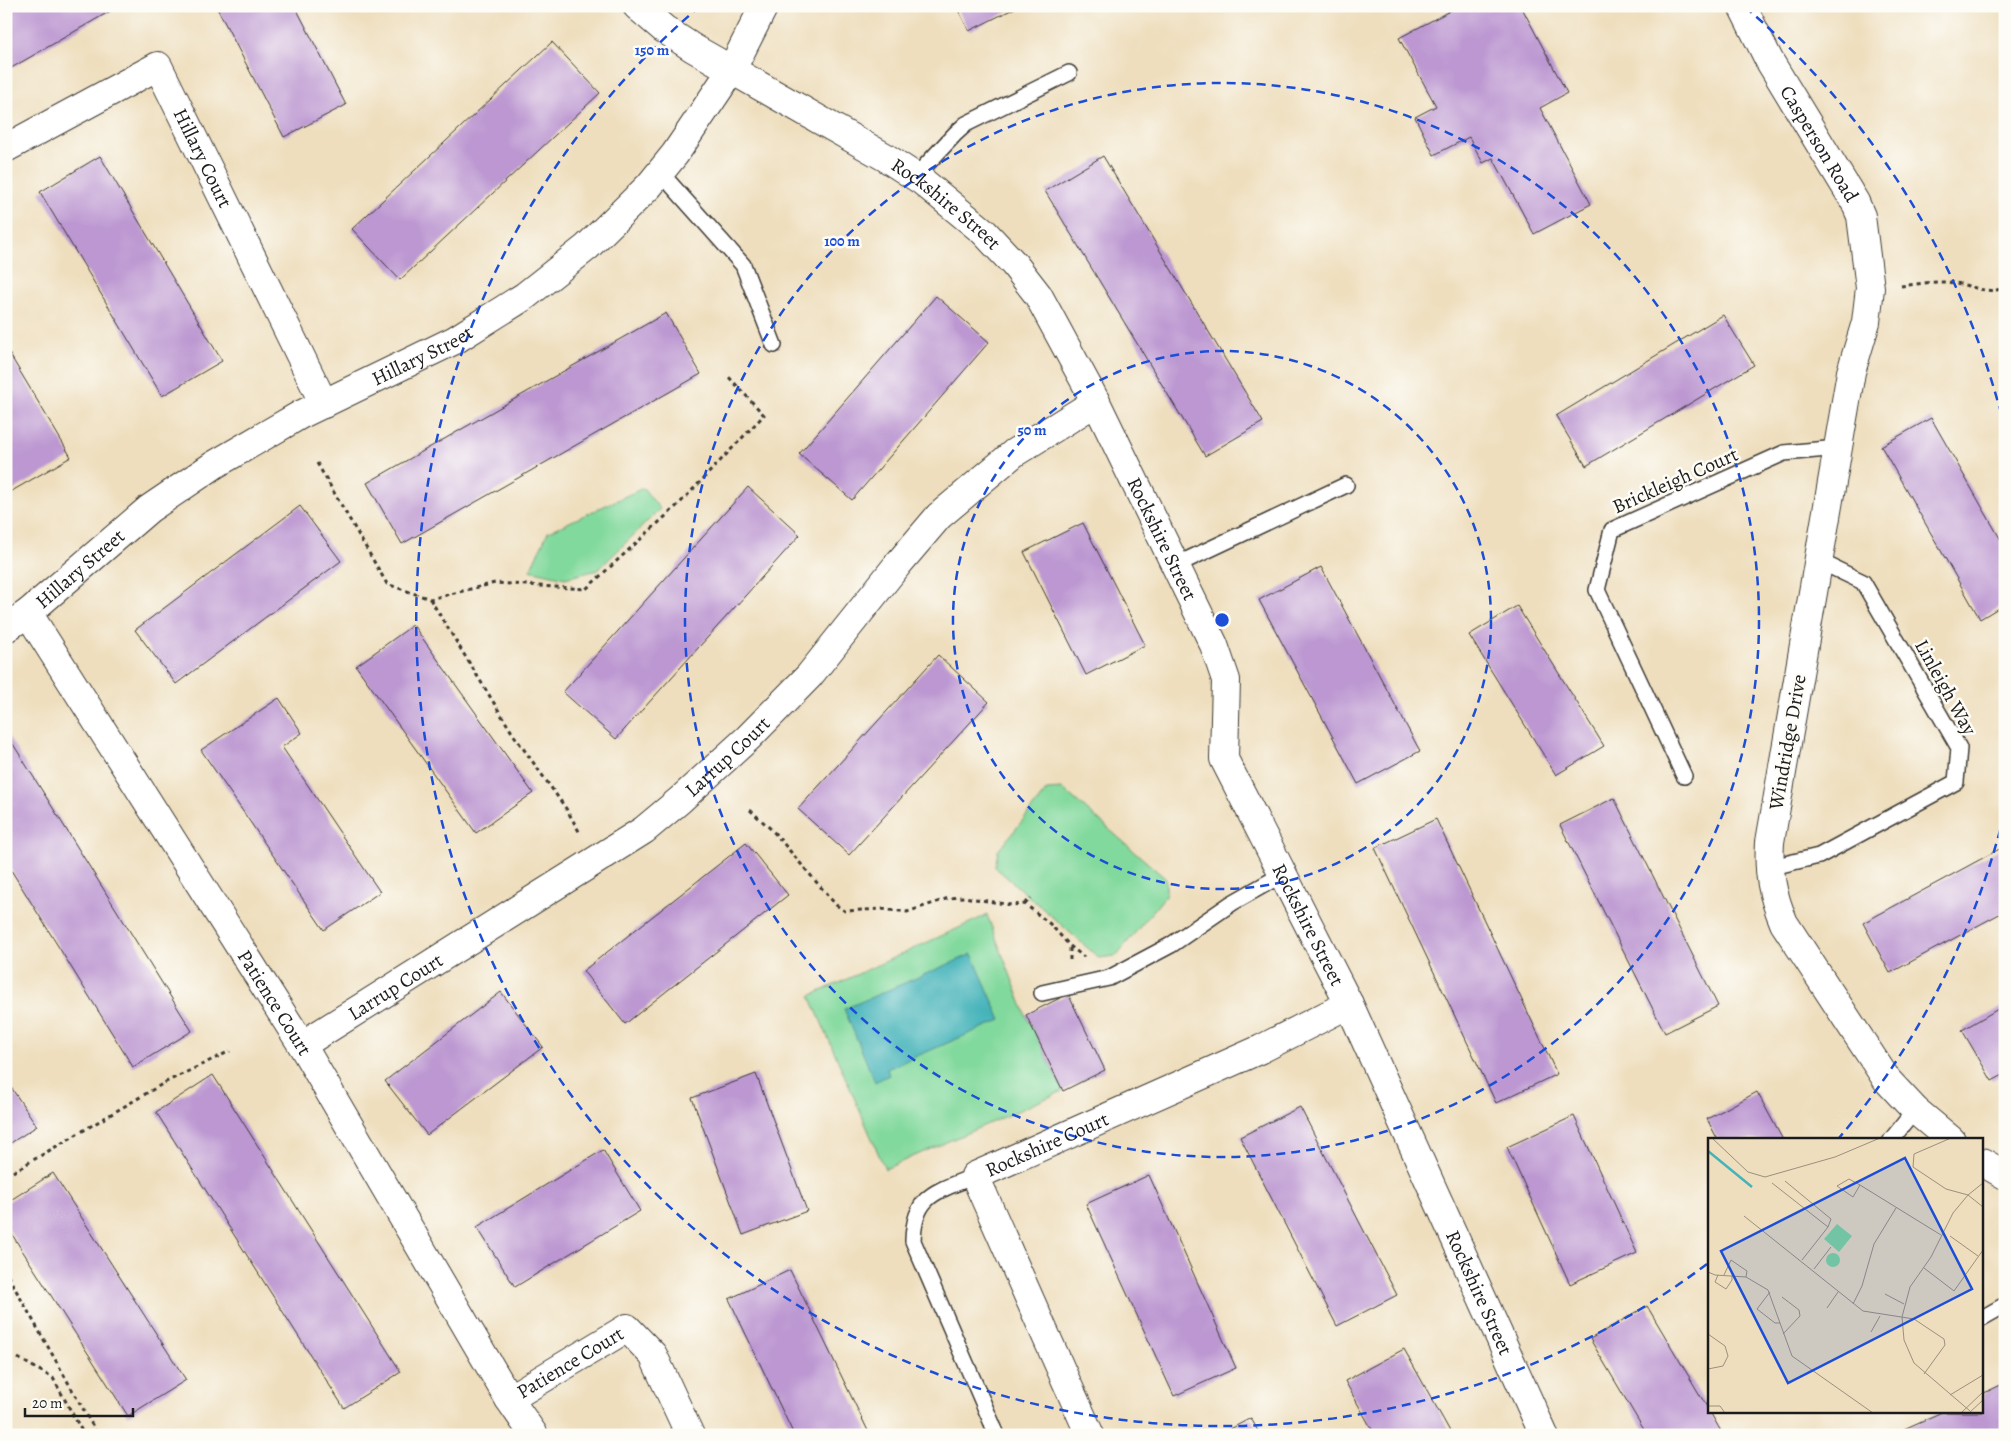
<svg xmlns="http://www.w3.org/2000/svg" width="2011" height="1441" viewBox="0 0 2011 1441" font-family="Alegreya,serif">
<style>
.green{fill:#82d99d;stroke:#4f7a5c}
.water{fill:#44b4ba;stroke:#30686b}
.building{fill:#bc97d1}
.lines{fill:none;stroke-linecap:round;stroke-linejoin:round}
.lane-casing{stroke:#3c3934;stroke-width:18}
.street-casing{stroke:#3c3934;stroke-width:30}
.path{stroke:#3c3934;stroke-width:3;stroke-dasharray:4 4;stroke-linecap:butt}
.lane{stroke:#fff;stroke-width:15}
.street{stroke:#fff;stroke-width:28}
.ring{fill:none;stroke:#1d4ed8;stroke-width:2.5;stroke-dasharray:9 6}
.labels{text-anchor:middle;stroke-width:5;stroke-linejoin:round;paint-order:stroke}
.street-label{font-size:20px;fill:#1c1c1c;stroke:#fdfcf7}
.inset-river{fill:none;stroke:#44b4ba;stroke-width:2.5}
.inset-road{fill:none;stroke:#9a907d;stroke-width:1}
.view{fill:#1d4ed8;fill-opacity:0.15;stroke:#1d4ed8;stroke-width:2.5}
.inset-edge{fill:none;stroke:#1c1c1c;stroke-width:2.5}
.centre{fill:#1d4ed8;stroke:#fdfcf7;stroke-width:2.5}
.ring-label{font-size:15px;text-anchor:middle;font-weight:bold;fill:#1d4ed8;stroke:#fdfcf7;stroke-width:5;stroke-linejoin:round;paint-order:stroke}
</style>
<rect width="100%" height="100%" fill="#fdfcf7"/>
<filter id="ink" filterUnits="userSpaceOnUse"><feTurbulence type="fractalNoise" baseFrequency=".02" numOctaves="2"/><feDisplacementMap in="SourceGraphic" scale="10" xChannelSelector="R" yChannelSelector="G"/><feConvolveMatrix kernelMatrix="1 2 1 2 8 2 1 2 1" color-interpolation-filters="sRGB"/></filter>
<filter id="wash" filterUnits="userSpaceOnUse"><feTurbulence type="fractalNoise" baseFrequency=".0096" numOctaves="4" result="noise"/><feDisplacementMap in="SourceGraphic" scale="20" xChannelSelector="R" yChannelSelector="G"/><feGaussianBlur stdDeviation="1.12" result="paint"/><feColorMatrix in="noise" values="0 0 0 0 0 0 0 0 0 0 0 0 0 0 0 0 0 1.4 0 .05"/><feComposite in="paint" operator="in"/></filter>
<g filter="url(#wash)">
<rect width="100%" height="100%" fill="#eedebd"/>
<g class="green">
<path d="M643,488L660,509L598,570L565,578L530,570L548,532Z"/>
<path d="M1063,789L1166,879V895L1116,956L1099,958L995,867L998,851L1047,790Z"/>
<path d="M987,915L1026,1015L1063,1091L885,1169L810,996Z"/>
</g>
<path class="water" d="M972,954L1001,1020L887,1069L889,1075L875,1082L844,1009Z"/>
<g id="blocks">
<g class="building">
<path d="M6,6H119L6,71Z"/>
<path d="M216,6H295L346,105L284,137Z"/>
<path d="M956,6H1019L969,31Z"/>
<path d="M1459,6H1521L1567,93L1540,108L1591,204L1534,234L1493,158L1483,163L1469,137L1434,155L1415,117L1436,106L1399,38Z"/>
<path d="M552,42L600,93L400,280L352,229Z"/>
<path d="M100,156L222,361L162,396L40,192Z"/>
<path d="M1103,156L1263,422L1205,456L1045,191Z"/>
<path d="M936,296L989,342L852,500L799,454Z"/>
<path d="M666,313L701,374L402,544L367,483Z"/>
<path d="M1723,315L1754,365L1586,466L1556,416Z"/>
<path d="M6,348L71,457L10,492L6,485Z"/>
<path d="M1931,418L2005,547V604L1980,619L1881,446Z"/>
<path d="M748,487L800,535L616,739L563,692Z"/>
<path d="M300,506L341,561L176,684L135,630Z"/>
<path d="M1083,523L1145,645L1086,675L1024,552Z"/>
<path d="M1321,567L1420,751L1358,784L1259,600Z"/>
<path d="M1517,606L1604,746L1556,775L1469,635Z"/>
<path d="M413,625L533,793L476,833L356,666Z"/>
<path d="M938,655L989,702L849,855L798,809Z"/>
<path d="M279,698L302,733L282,747L380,892L324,930L201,750Z"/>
<path d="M8,736L192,1031L133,1067L6,862V737Z"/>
<path d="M1614,798L1718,1006L1665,1033L1560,825Z"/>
<path d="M1436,819L1557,1074L1496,1103L1375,848Z"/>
<path d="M746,843L788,895L625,1024L583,971Z"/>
<path d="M2005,846V911L1890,973L1863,923Z"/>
<path d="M501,992L543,1047L427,1135L385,1081Z"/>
<path d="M1068,994L1105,1070L1063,1091L1026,1015Z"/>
<path d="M2005,1005V1074L1992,1081L1962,1030Z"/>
<path d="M756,1074L807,1211L743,1235L692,1098Z"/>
<path d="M213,1075L401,1372L344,1408L156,1112Z"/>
<path d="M6,1080L37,1126L6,1146Z"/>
<path d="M1757,1092L1783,1140H1718L1707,1119Z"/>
<path d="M1300,1107L1397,1295L1337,1326L1240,1137Z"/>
<path d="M1574,1116L1637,1253L1570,1284L1507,1147Z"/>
<path d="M603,1150L640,1211L515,1287L477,1227Z"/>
<path d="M53,1173L186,1380L128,1416L6,1225V1203Z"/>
<path d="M1149,1175L1236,1368L1174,1396L1086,1204Z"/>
<path d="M790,1270L870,1435H794L729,1299Z"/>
<path d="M1647,1306L1710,1412L1723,1435H1647L1590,1339Z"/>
<path d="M1404,1349L1452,1435H1375L1345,1381Z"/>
<path d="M2005,1383V1435H1907L1904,1429L1942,1412H1982V1394Z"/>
<path d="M1251,1418L1260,1435H1219Z"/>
</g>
</g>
</g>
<g filter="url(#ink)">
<use href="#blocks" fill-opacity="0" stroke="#3c3934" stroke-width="1"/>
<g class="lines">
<defs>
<g id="lane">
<path d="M660,172L743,265L774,345"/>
<path d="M915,177L955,134L966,124L1069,73"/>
<path d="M1176,565L1346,485"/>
<path d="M1684,776L1597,590L1612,530L1784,453L1838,448"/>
<path d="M1768,868L1819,856L1956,782L1959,748L1863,582L1819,561"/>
<path d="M1042,993L1109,978L1171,945L1232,903L1283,874"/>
<path d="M1891,1140L1915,1110"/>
<path d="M975,1176C936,1192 914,1194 913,1241L997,1435"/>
<path d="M1982,1318L2005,1305"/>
</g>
<g id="street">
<path id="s1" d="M637,6L664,29L693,48L885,157L922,181L984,232L1014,264L1038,295L1096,402L1214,645L1226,680L1224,759L1349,1004L1544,1435"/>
<path id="s2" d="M1742,6L1769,60L1855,202L1861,216L1870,288L1866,322L1851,372L1770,842C1768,874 1772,894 1784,923L1887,1080L1915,1110L1951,1140"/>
<path id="s3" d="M6,148L158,66L324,404"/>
<path id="s4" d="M28,613L302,1045L509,1399"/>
<path id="s5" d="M6,628L28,613L149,509L214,465L300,415L455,340L525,296L587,247L649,186L675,154L731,71L764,6"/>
<path id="s6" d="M302,1045L644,830L680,800L748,738L809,676L899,563L939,516L1014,453L1096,402"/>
<path d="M1982,1162L2005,1175"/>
<path id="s7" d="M534,1435L509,1399L627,1328L653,1355L690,1435"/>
<path id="s8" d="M1090,1435L975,1176L1261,1049L1349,1004"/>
</g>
</defs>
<use href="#lane" class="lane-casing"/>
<use href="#street" class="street-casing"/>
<g class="path">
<path d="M1901,286C1918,284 1938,280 1955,283C1971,285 1989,296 2005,287"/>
<path d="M317,463L387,584L430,599L495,583L586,589L679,504L764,415L727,375"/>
<path d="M430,599L513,734L567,810L580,833"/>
<path d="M750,810L772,830L836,905L845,911L882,909L907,912L949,898L964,897L1011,905L1025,904L1050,924L1070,946L1084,957"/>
<path d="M1025,904L1031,898"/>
<path d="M1070,960V947"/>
<path d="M6,1176L164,1083L230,1051"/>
<path d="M8,1276L95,1430V1435"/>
<path d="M18,1358L53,1378L84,1435"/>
</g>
<use href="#lane" class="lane"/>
<use href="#street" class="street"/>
</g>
</g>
<g class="ring">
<circle cx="1222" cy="620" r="269"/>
<circle cx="1222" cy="620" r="537"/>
<path d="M2004 815A806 806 0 0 1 1839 1138M1707 1264A806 806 0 0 1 699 7M1745 7A806 806 0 0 1 2004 425"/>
</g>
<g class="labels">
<g class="street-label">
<text dy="7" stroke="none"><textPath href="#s2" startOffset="158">Casperson Road</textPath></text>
<text dy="7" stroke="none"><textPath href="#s3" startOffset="275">Hillary Court</textPath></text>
<text dy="7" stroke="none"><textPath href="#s1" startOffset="368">Rockshire Street</textPath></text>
<text dy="7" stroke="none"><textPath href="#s5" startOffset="500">Hillary Street</textPath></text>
<text transform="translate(1675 480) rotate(-24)" y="7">Brickleigh Court</text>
<text dy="7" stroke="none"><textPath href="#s1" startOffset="772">Rockshire Street</textPath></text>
<text dy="7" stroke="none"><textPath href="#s5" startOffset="95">Hillary Street</textPath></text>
<text transform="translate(1946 687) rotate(61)" y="7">Linleigh Way</text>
<text transform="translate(1787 742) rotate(-80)" y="7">Windridge Drive</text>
<text dy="7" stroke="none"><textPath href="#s6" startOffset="515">Larrup Court</textPath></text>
<text dy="7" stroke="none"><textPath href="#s1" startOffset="1192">Rockshire Street</textPath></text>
<text dy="7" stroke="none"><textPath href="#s6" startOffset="110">Larrup Court</textPath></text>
<text dy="7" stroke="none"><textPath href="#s4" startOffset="461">Patience Court</textPath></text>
<text dy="7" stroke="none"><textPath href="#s8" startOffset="362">Rockshire Court</textPath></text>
<text dy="7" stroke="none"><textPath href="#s1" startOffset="1598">Rockshire Street</textPath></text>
<text dy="7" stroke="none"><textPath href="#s7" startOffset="115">Patience Court</textPath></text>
</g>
</g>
<g transform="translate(1708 1138)">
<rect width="275" height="275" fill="#eedebd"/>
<path d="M129,86L144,98L131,114L116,101ZM118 122a7 7 0 1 1 14 0a7 7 0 1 1-14 0Z" fill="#82d99d"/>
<path class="inset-river" d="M0,13L44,49"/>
<path class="inset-road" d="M4,0L40,34L57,39L127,19L172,0M243,0L206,16L205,29L238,51L260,57L275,45M141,41L152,47L145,59L129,48ZM77,43L123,81L120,89M64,45L120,89L94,122M152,47L233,97M36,78L155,173L206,181L236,201L237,207L216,236M242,98L270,118M216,130L246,153L275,112M106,131L123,109M0,134L7,137L38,139L60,152L84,218L165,275M10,137L7,144L18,151L24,142V137M16,137L23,122L39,133L38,139M62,154L49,171L67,185H72M177,156L196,166M74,159L91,172L92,178L75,196M145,166L154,148L166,106L188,70M119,170L130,154M163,194L172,178M0,196L17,208L20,218L15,228L0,231M242,257L275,237M0,268H12L17,275M262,273L206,225L196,202L194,179L202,149L223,119L245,75L260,57L275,69M253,275L275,254M261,275L275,262"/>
<path class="view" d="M197,20L264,151L80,245L13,113Z"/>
<rect width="275" height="275" class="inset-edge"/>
</g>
<circle cx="1222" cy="620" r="8" class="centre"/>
<g class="ring-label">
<text x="652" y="55">150 m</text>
<text x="842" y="246">100 m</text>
<text x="1032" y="435">50 m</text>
</g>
<rect width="2011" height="1441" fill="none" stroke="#fdfcf7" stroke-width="25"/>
<path d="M25 1408v8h108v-8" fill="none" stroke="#1c1c1c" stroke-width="2.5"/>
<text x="32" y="1408" font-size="15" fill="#1c1c1c" stroke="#fdfcf7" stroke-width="4" paint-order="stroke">20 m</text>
</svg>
